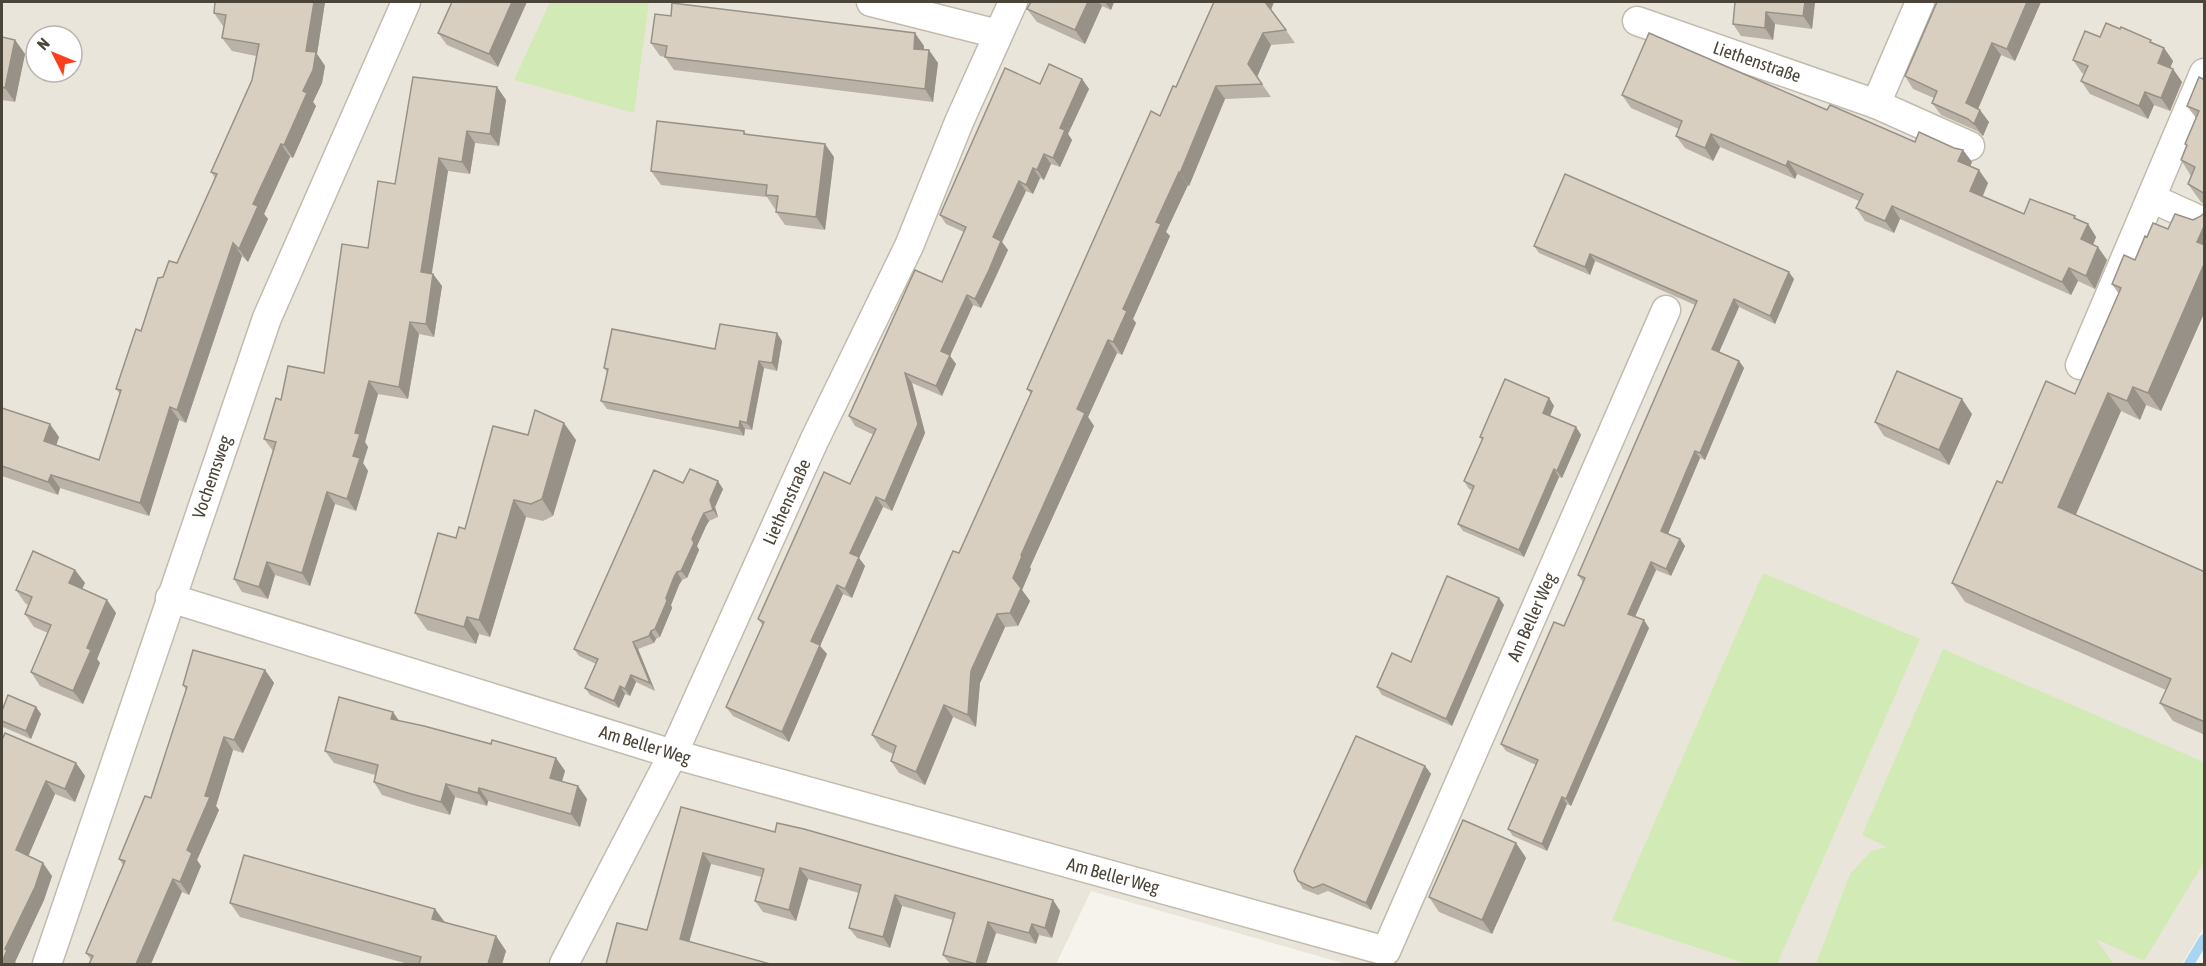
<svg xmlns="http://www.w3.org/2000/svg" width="2206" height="966" viewBox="0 0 2206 966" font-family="'Asap Condensed',sans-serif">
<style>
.residential{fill:#eae5da;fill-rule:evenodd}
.green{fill:#d2eab5}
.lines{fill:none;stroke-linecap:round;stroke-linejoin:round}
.stream{stroke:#a9d4f2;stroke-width:10}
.street-casing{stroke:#c2bbae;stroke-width:31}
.street{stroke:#fff;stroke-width:28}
.wall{fill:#bab2a6}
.shaded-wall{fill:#979187}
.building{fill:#d8cfc1;stroke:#979187;stroke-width:1.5}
.labels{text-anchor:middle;stroke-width:4.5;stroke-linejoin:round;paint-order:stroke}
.street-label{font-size:18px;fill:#4b4439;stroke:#fff}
</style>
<rect width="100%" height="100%" fill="#f6f3ec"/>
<path class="residential" d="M2,2H2204V927L2182,964H1346L1091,891L1056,964H2ZM36,36H72V72H36Z"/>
<g class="green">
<path d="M550,2H649L634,113L514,80Z"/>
<path d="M1763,573L1920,639L1777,964H1747L1612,920Z"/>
<path d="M1943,649L2204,762V862L2144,961L2096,939L2114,964H1816L1850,874L1871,851L1887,847L1862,835Z"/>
</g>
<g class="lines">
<path class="stream" d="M2189,964L2204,939"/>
<defs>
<g id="street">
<path d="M871,2L998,34"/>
<path d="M1637,21L1876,104L1920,2"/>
<path d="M1876,104L1970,146"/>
<path d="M2151,198L2204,222"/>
<path d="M2080,365L2204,73"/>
<path d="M170,598L673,754L1386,951L1666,310"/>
<path d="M47,964L267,318L406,2"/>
<path d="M564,964L673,754L814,441L909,246L959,122L1013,2"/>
</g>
</defs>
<use href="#street" class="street-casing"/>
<use href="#street" class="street"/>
</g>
<g class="wall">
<path d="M215,2H325L317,54L325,66L322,83L313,102L316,106L293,158L290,157L264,214L268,219L248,262L242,256L186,423L179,420L149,516L60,488L58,495L2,476V408L59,437L56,445L99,460L120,394L116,389L141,331L163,277L177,263L215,178L211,172L252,80L256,56L232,51L222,38L224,26H223L214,13Z"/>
<path d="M452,2L498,67L447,45L438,33Z"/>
<path d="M1031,2H1114L1111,10L1102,6L1085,44L1037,22L1027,9Z"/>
<path d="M1214,2H1274L1271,9L1295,43L1271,45L1257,77L1271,97L1225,99L1189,186L1188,185L1166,232L1170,236L1133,319L1136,323L1122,355L1117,353L1088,417L1094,426L1030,567L1031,569L1022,590L1030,601L1018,626L1005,627L980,683L976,727L953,717L925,785L899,773L891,761L893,754L881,748L872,735L959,553L1031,394L1027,389L1160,116L1176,87Z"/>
<path d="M1735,2H1815L1812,29L1775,24L1773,40L1741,36L1733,24Z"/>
<path d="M1937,2H2044L2043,3L2041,2L2015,61L2001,55L1978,109L1989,122L1983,136L1977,131L1941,115L1932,103L1934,98L1913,89L1905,76Z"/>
<path d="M2,37L15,40L25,54L15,102L2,100Z"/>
<path d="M651,43L924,46V50L938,63L933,102L674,70L665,57L660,56Z"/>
<path d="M2154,44L2164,48L2173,61L2170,68L2173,69L2182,82L2170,111L2154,105L2148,119L2090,94L2081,81L2084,74L2082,73L2073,60Z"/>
<path d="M1082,79L1089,89L1068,134L1072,140L1060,167L1051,164L1044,180L1040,178L1033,194L1026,191L1002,242L1008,250L995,279L981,308L973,305L950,356L956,364L942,396L912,383L925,433L892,511L883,507L859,558L865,566L852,598L843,594L820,646L827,654L789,742L733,716L726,707L763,626L758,619L850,484L874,435L855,426L849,416L942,282L964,232L946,224L940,215L1040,84Z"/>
<path d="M2205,80V205L2201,202L2188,184L2191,176L2181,160L2186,146L2185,144L2196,118L2187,106Z"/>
<path d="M497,87L506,100L499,146L475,143L470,174L448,171L431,274H433L442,286L434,337L419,334L408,399L378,394L365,442L368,447L363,463L368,471L356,511L335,504L310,586L275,575L268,599L242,592L234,579L273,451L264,439L281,400L324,373L368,248L395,184Z"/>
<path d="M1622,95L1827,110L1915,142L1963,150L1972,162L1970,166L1988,183L1983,196L2024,214L2075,216L2077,220L2088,224L2096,237L2093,245L2107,260L2095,289L2078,281L2071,295L1900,219L1894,233L1880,227L1865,221L1856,208L1859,201L1797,174L1795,179L1720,147L1713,161L1685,148L1676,136L1679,129L1631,108Z"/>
<path d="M744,131L746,134L834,157L825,230L785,225L776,212L777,209H775L767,197L661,185L651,171Z"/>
<path d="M2205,212V311L2161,411L2146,405L2140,420L2121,411L2075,515L2205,572V735L2173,721L2160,703L2166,690L1965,602L1952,583L2002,483L2075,394L2119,294L2112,284L2135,260L2147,237L2201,216Z"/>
<path d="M1534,246L1794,279L1775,324L1739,307L1719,352L1739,361L1744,368L1705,460L1700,458L1668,534L1680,539L1685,546L1671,576L1656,570L1635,617L1649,628L1571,806L1567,804L1547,851L1513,836L1508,829L1536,765L1506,751L1501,744L1564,626L1583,582L1578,575L1695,305L1595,261L1590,275L1539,253Z"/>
<path d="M782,341L777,371L764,368L752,430L745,429L744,436L607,409L601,401L607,372L604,368L715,349Z"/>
<path d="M1549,398L1554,406L1550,416L1576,427L1581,435L1562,478L1559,477L1524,557L1463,531L1458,524L1472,490L1469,489L1464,481L1482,440L1480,437Z"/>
<path d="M1972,414L1949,465L1884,436L1875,422Z"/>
<path d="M528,435L576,440L553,516L543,521L526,517L490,637L479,634L476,644L427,630L415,613L456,538L465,529Z"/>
<path d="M683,483L723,489L715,507L718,517L709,521L706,526L697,546L699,550L687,578L682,580L679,585L671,605L672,608L660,637L656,639L654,643L638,649L655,691L636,682L630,696L625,694L619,708L590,695L585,688L596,664L579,656L574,649Z"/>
<path d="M75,570L85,583L82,589L107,600L116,613L97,659L100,663L83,704L40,686L31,672L48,633L34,627L25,614L28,605L25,603L16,590Z"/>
<path d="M1504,605L1452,726L1382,695L1377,687L1411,662Z"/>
<path d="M265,670L274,683L243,753L233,750L216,806L219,810L197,860L201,866L189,895L182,892L91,960L86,953L123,865L119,859L151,798L186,690L183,685Z"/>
<path d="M36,707L41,714L31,739L3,727L2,725V711Z"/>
<path d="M399,721L491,744L556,758L565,771L562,781L578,786L587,799L580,827L488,801L487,806L455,797L450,815L417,806L382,795L374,782L375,775L334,763L325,751Z"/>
<path d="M2,740L76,763L85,776L75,802L55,794L28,856L52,876L44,900L15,962L16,963L2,964Z"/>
<path d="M1425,766L1431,774L1371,910L1328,891L1318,895L1303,889L1298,881Z"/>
<path d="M681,807L775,832L1053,900L1060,911L1052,938L1039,935L1036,944L996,933L986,964H950L943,955L953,920L902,906L890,948L857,938L849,928L859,893L808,879L796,921L763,912L755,901L762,877L711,864L647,930Z"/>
<path d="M1516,843L1526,858L1492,934L1439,912L1429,897Z"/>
<path d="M230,903L435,909L445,922L496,936L506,951L502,964H408L240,917Z"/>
</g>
<g class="shaded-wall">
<path d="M314,2H325L317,54L325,66L322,83L313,102L316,106L293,158L284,145L303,91L306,51Z"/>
<path d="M512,2H527L498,67L489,54Z"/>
<path d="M1088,2H1099L1102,6L1085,44L1075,30Z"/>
<path d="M1105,2H1114L1111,10Z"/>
<path d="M1265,2H1274L1271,10Z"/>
<path d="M1805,2H1815L1812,29L1803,16Z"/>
<path d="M2027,2H2041L2015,61L2007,49Z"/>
<path d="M1766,12L1775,24L1773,40L1765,28Z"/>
<path d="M915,33L924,46L923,61L914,49Z"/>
<path d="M1263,33L1271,45L1257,77L1271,97L1248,64Z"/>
<path d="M15,40L25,54L15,102L5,88Z"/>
<path d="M1992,43L2001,55L1975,116L1966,103Z"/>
<path d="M2164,48L2173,61L2167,76L2158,63Z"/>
<path d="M929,50L938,63L933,102L925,89Z"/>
<path d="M2173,69L2182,82L2170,111L2161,98Z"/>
<path d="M1082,79L1089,89L1068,134L1072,140L1060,167L1053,158L1060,128Z"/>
<path d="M1216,86L1225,99L1189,186L1180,173Z"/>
<path d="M497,87L506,100L499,146L490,134Z"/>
<path d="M2145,92L2154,105L2148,119L2139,106Z"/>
<path d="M1980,110L1989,122L1983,136L1974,124Z"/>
<path d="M467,131L475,143L470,174L462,162Z"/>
<path d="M1711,134L1720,147L1713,161L1705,148Z"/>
<path d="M281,144L290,157L264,214L268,219L248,262L239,249L253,204Z"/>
<path d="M825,144L834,157L825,230L816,217Z"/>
<path d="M1963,150L1972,162L1967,174L1958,161Z"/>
<path d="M1044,154L1051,164L1044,180L1037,170Z"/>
<path d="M439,158L448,171L430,285L421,272Z"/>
<path d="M1788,161L1797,174L1795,179L1786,166Z"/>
<path d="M1033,168L1040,178L1033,194L1026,185Z"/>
<path d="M1979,170L1988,183L1979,204L1970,191Z"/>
<path d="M1179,172L1188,185L1166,232L1170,236L1133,319L1136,323L1122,355L1113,342L1123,309L1156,222Z"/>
<path d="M1019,181L1026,191L1002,242L1008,250L981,308L975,299L993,237Z"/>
<path d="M1892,206L1900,219L1894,233L1885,221Z"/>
<path d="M2088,224L2096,237L2090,252L2081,239Z"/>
<path d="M2205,224V253L2197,242Z"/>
<path d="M233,243L242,256L186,423L177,410Z"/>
<path d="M2098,247L2107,260L2095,289L2086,276Z"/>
<path d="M1590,254L1595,261L1590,275L1585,267Z"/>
<path d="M2205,262V311L2161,411L2148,393Z"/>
<path d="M2069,268L2078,281L2071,295L2062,282Z"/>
<path d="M1789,272L1794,279L1775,324L1770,316Z"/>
<path d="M433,274L442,286L434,337L426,324Z"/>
<path d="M967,295L973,305L950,356L956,364L942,396L936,386L941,351Z"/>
<path d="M1734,299L1739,307L1717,357L1712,349Z"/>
<path d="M410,322L419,334L408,399L399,387Z"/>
<path d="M777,333L782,341L777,371L772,363Z"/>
<path d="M1108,340L1117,353L1088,417L1094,426L1030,567L1031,569L1022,590L1030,601L1018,626L1010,613L1013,578L1077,409Z"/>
<path d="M759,361L764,368L752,430L747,423Z"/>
<path d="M1739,361L1744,368L1705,460L1700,453Z"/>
<path d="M905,373L912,383L925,433L892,511L885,501Z"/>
<path d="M369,381L378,394L365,442L368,447L363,463L368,471L356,511L347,499L355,433Z"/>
<path d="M2133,387L2146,405L2140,420L2127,401Z"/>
<path d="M2108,393L2121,411L2071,526L2058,507Z"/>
<path d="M1549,398L1554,406L1548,420L1543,413Z"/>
<path d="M1962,399L1972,414L1949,465L1939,450Z"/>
<path d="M170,407L179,420L149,516L140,503Z"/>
<path d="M740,421L745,429L744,436L739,428Z"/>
<path d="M564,423L576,440L553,516L542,499Z"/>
<path d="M50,424L59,437L53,455L44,441Z"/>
<path d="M1576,427L1581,435L1562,478L1557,471Z"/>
<path d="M1695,451L1700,458L1666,538L1661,531Z"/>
<path d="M1554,469L1559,477L1524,557L1519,550Z"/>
<path d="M51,475L60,488L58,495L48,482Z"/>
<path d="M718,481L723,489L715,507L718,517L713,510L710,500Z"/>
<path d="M327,492L335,504L310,586L302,573Z"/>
<path d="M876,497L883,507L859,558L865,566L852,598L845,589L850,553Z"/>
<path d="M514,500L526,517L490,637L479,620Z"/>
<path d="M704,513L709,521L706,526L697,546L699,550L687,578L681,571L692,539L701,519Z"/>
<path d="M1680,539L1685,546L1671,576L1666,569Z"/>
<path d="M267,562L275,575L268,599L259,587Z"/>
<path d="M1651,562L1656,570L1633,621L1628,614Z"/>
<path d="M75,570L85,583L78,597L69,583Z"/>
<path d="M677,572L682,580L679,585L671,605L672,608L660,637L655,629L666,598L674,577Z"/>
<path d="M837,585L843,594L820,646L827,654L789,742L782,732L811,641Z"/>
<path d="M1499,598L1504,605L1452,726L1446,719Z"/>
<path d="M107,600L116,613L97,659L100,663L83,704L73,691L87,648Z"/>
<path d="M997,614L1005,627L980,683L976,727L968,715L971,671Z"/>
<path d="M467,617L479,634L476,644L464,627Z"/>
<path d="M1644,620L1649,628L1571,806L1566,799Z"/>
<path d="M651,631L656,639L654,643L649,636Z"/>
<path d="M633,642L638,649L655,691L650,683Z"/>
<path d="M265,670L274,683L243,753L234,740Z"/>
<path d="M631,675L636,682L630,696L625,689Z"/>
<path d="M620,686L625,694L619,708L614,701Z"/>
<path d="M944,705L953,717L925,785L916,772Z"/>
<path d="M36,707L41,714L31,739L26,731Z"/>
<path d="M393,712L402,725L391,719Z"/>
<path d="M224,737L233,750L216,806L219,810L197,860L201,866L189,895L180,882L187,850Z"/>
<path d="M556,758L565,771L559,791L550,778Z"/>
<path d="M76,763L85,776L75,802L65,789Z"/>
<path d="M1425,766L1431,774L1371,910L1366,903Z"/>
<path d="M46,781L55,794L25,864L16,850Z"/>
<path d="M446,784L455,797L450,815L441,802Z"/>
<path d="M578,786L587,799L580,827L571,814Z"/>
<path d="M479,788L488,801L487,806L478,793Z"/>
<path d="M1562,797L1567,804L1547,851L1542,844Z"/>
<path d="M1516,843L1526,858L1492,934L1482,920Z"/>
<path d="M703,853L711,864L687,950L680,939Z"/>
<path d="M43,863L52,876L44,900L15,962L16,963L15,964H2L5,949Z"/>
<path d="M800,868L808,879L796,921L789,910Z"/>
<path d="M173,879L182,892L151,964H136Z"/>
<path d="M895,895L902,906L890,948L883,937Z"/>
<path d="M1053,900L1060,911L1052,938L1045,928Z"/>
<path d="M435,909L445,923L432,919Z"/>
<path d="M988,922L996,933L986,964H977Z"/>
<path d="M1032,924L1039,935L1036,944L1029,933Z"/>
<path d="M496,936L506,951L502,964H488Z"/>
</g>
<g class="building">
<path d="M215,2H314L306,51L316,52L313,70L303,91L307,93L284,145L281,144L253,204L258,206L239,249L233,243L177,410L170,407L140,503L51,475L48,482L2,466V408L50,424L44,441L99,460L121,390L116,389L136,329L141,331L158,278L163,277L169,261L177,263L217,174L211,172L252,80L259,44L222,38L226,15L214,13Z"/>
<path d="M452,2H512L489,54L438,33Z"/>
<path d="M1031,2H1088L1075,30L1027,9Z"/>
<path d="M1214,2H1265L1286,30L1263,33L1248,64L1262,84L1216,86L1180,173L1179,172L1156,222L1161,224L1123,309L1127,311L1113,342L1108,340L1077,409L1085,413L1021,555L1022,556L1013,578L1021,588L1010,613L997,614L971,671L968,715L944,705L916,772L891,761L896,746L872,735L953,551L959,553L1032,391L1027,389L1151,111L1160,116L1173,86L1176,87Z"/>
<path d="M1735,2H1805L1803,16L1766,12L1765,28L1733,24Z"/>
<path d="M1937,2H2027L2007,49L1992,43L1966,103L1980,110L1974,124L1968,119L1932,103L1937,91L1905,76Z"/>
<path d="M672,3L915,33L914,49L929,50L925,89L665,57L667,46L651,43L655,14L671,16Z"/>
<path d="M2106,23L2120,29L2121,27L2151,40L2150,42L2164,48L2158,63L2173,69L2161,98L2145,92L2139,106L2081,81L2088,66L2073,60L2085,31L2100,37Z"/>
<path d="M1649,33L1827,110L1830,105L1915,142L1919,132L1954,148L1963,150L1958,161L1979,170L1970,191L2024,214L2030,199L2075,216L2074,218L2088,224L2081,239L2098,247L2086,276L2069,268L2062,282L1892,206L1885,221L1871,215L1856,208L1863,194L1788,161L1786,166L1711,134L1705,148L1676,136L1682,121L1622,95Z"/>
<path d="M2,37L15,40L5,88L2,87Z"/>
<path d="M1049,64L1082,79L1060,128L1065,130L1053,158L1044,154L1037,170L1033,168L1026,185L1019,181L993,237L1001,241L989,270L975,299L967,295L941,351L950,355L936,386L905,373L918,424L885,501L876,497L850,553L859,557L845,589L837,585L811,641L820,645L782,732L726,707L764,622L758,619L824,472L850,484L876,429L849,416L915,270L942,282L966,227L940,215L1005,68L1040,84Z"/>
<path d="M413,77L497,87L490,134L467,131L462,162L439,158L421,272L433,274L426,324L410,322L399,387L369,381L355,433L360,434L353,456L360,458L347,499L327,492L302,573L267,562L259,587L234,579L276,442L264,439L276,398L281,400L288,366L324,373L342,244L368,248L378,181L395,184Z"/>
<path d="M2199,77L2205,80V194L2188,184L2195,167L2181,160L2187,145L2185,144L2199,111L2187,106Z"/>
<path d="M657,121L744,131V134L825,144L816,217L776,212L778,196L766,195L767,185L651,171Z"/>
<path d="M1565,174L1789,272L1770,316L1734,299L1712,349L1739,361L1700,453L1695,451L1661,531L1680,539L1666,569L1651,562L1628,614L1644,620L1566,799L1562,797L1542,844L1508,829L1538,760L1501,744L1554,622L1564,626L1585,578L1578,575L1697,301L1590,254L1585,267L1534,246Z"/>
<path d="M2205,212V224L2197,242L2205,245V262L2148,393L2133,387L2127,401L2108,393L2058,507L2205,572V722L2160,703L2171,679L1952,583L1997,481L2002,483L2046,381L2075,394L2121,288L2112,284L2124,255L2135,260L2145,236L2147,237L2153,223L2168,229L2175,214L2193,220L2201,216Z"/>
<path d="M720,324L777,333L772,363L759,361L747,423L740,421L739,428L601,401L608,369L604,368L612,329L715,349Z"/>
<path d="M1897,371L1962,399L1939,450L1875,422Z"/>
<path d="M1505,379L1549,398L1543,413L1576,427L1557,471L1554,469L1519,550L1458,524L1474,486L1464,481L1483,438L1480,437Z"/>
<path d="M535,410L564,423L542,499L531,504L514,500L479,620L467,617L464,627L415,613L438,533L456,538L459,527L465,529L493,426L528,435Z"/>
<path d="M690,469L718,481L710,500L713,510L704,513L701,519L692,539L694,543L681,571L677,572L674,577L666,598L667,601L655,629L651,631L649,636L633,642L650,683L631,675L625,689L620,686L614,701L585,688L598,659L574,649L654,470L683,483Z"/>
<path d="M33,551L75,570L69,583L107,600L87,648L91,650L73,691L31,672L51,625L25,614L32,597L16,590Z"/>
<path d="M1447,576L1499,598L1446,719L1377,687L1392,653L1411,662Z"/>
<path d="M193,650L265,670L234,740L224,737L205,796L210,797L187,850L192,853L180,882L173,879L136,964H89L93,956L86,953L125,861L119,859L145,796L151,798L187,687L183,685Z"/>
<path d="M8,695L36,707L26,731L2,721V711Z"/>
<path d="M339,697L393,712L391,719L424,726L491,744L492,740L556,758L550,778L578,786L571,814L479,788L478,793L446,784L441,802L408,793L374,782L378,765L325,751Z"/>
<path d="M5,733L76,763L65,789L46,781L16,850L43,863L35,887L5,949L7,950L2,962V740Z"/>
<path d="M1356,736L1425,766L1366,903L1323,884L1313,888L1298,881L1294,871Z"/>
<path d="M681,807L775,832L777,823L804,829L1053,900L1045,928L1032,924L1029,933L988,922L976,964L943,955L955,913L895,895L883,937L849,928L861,885L800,868L789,910L755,901L764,869L703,853L680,939L770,964H606L617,923L647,930Z"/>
<path d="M1463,820L1516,843L1482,920L1429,897Z"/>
<path d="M244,855L435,909L432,919L496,936L488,964H419L421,957L230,903Z"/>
</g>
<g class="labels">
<g class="street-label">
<text transform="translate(1757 62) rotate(19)" y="6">Liethenstraße</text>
<text transform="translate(212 477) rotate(-71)" y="6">Vochemsweg</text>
<text transform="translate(787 502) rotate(-66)" y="6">Liethenstraße</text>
<text transform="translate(1532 617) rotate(-66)" y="6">Am Beller Weg</text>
<text transform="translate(645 745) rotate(17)" y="6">Am Beller Weg</text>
<text transform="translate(1113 876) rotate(15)" y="6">Am Beller Weg</text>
</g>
</g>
<rect width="2206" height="966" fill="none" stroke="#4b4439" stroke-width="6"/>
<g transform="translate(54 54) rotate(313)"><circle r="28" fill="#ffffff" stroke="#b7b4b0" stroke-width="1.5"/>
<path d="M0-4.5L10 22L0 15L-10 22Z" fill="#fc3f1d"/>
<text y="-9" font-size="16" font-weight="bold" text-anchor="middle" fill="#4b4439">N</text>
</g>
</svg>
